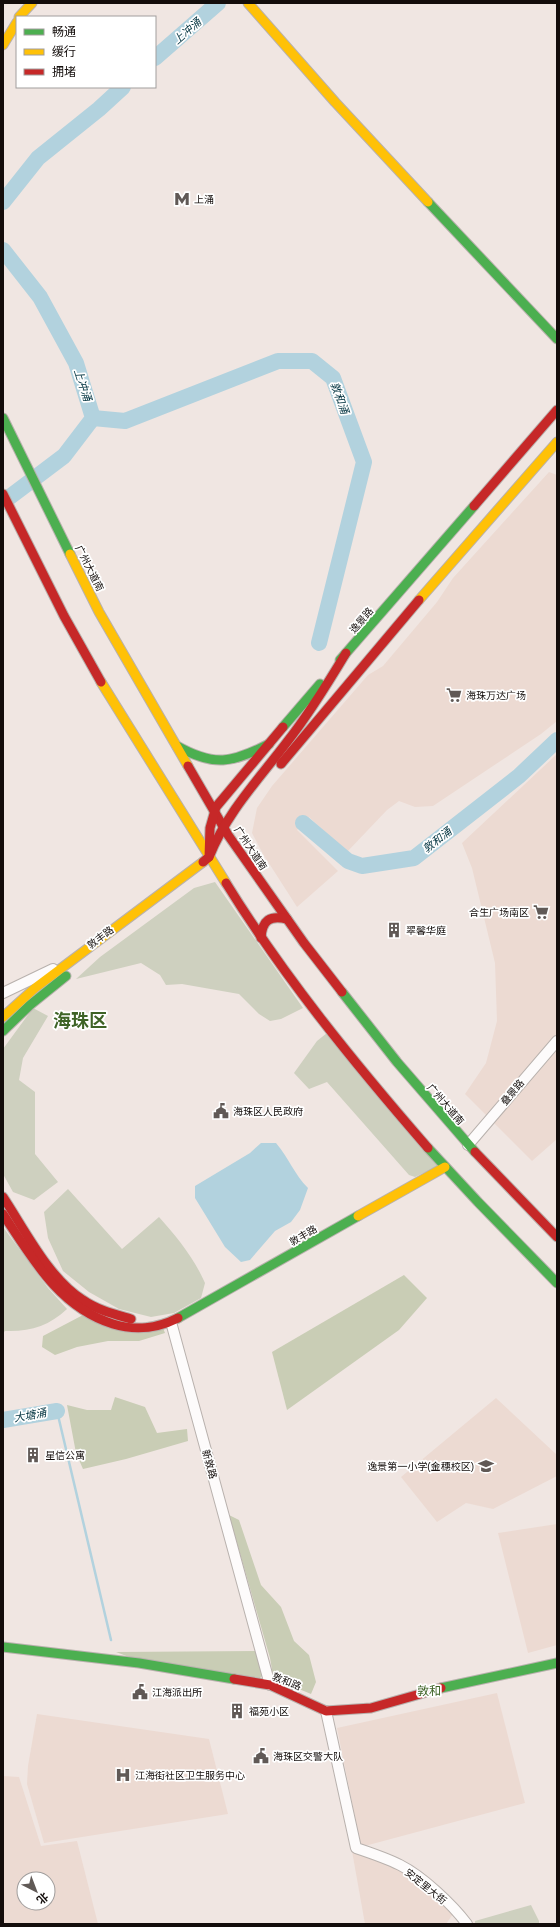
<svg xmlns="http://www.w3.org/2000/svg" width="560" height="1927" viewBox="0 0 560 1927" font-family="Arial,'Noto Sans SC',sans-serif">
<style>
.built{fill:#ecdad2;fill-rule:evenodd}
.green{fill:#ced0bf}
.forest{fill:#c9cdb5}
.water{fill:#b2d2de}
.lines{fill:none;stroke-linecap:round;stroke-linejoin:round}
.stream{stroke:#b2d2de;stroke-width:2.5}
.river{stroke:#b2d2de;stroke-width:16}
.street-casing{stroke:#b8b1ad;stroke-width:12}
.fast-casing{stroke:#b8b1ad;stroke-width:11}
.slow-casing{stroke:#b8b1ad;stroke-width:11}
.jam-casing{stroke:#b8b1ad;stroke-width:11}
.street{stroke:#fdfbfb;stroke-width:10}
.fast{stroke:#4caf50;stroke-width:9}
.slow{stroke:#ffc107;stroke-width:9}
.jam{stroke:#c62828;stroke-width:9}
.labels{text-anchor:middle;stroke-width:3.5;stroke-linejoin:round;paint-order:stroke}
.poi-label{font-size:10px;fill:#130d0b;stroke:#fff;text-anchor:start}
.street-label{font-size:10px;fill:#130d0b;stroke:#fff}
.water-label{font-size:11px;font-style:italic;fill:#033441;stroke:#fff}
.quarter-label{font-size:12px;fill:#3e6326;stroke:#fff}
.town-label{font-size:18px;font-weight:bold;fill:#3e6326;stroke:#fff}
</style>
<rect width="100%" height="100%" fill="#f0e6e2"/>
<g class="built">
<path d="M549,472L557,475V721L541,734L433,806L415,807L399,801L387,810L347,852L309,817L297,830L338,871L297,907L263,854L252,833L257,808L272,786L368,675L383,666L437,602L453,578Z"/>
<path d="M557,754V1139L532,1161L465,1094L486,1063L497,1021L495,963L472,868L462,843Z"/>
<path d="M496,1398L557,1455V1476L493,1509L466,1503L437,1522L401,1477Z"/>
<path d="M557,1524V1645L528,1653L498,1533Z"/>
<path d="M497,1693L525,1803L361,1847L337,1728Z"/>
<path d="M37,1714L209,1739L228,1814L44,1843L27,1784L28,1766Z"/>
<path d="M3,1776L19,1777L41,1846L77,1841L98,1924H3ZM24,1879H48V1903H24Z"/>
<path d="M352,1851L408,1872L455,1911L446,1924H365Z"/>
</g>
<g class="green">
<path d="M215,882L303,1008L281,1019L270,1021L259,1014L239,994L182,984L166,985L160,975L141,963L76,979L100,957L194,888Z"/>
<path d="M33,1008L48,1016L23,1058L19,1080L35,1092V1154L58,1182L34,1200L13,1192L3,1174V1049Z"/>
<path d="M327,1033L438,1166L415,1177L409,1175L327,1082L309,1089L294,1073L317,1041Z"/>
<path d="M68,1189L122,1249L159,1217C177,1237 194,1258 205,1283L201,1298L174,1313L151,1317L119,1309L89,1292L63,1271L48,1238L44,1212Z"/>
<path d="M3,1227L48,1288L67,1309C49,1326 30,1332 5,1331L3,1333Z"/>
<path d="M531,1905L539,1921V1924H475V1921Z"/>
</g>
<g class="forest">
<path d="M404,1275L427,1298L399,1330L287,1410L272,1352Z"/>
<path d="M83,1315L163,1328L165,1333L139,1341H108L77,1347L55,1355L42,1347L43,1336Z"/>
<path d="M115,1397L145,1407L157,1433L187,1429L188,1441L126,1459L83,1469L76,1453L67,1405L87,1410H111Z"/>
<path d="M229,1515L239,1520L261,1585L281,1607L294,1641L309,1655L316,1682L311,1694L287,1684L274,1681L270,1658Z"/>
<path d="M256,1651L264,1674L260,1678L137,1660L116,1652Z"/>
</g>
<path class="water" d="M261,1143H276C289,1158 294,1174 308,1188L300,1210L291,1222L275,1231L250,1260L241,1262L225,1247L195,1198V1186L250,1153Z"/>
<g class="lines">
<path class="stream" d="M57,1411L111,1640"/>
<g class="river">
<path d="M155,58L218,3"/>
<path d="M3,202L38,158L99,109L123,87"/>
<path d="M3,250L40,297L76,363L93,418L64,456L3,502"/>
<path d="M93,418L125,421L278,361H312L333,378L364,462L319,643"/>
<path d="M303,823L348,861L362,866L414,858L519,776L557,740"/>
<path d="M3,1420L57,1411"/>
</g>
<defs>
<g id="street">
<path d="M3,993L53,969"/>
<path d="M468,1145L557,1041"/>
<path d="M171,1322L270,1685"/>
<path d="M326,1711L356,1848C371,1853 386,1858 400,1865C422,1876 452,1904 467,1924"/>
</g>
<g id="fast">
<path d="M428,202L557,339"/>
<path d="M3,418L70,554"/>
<path d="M340,660L474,506"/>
<path d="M283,727L320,684"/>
<path d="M177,746C214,767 232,763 269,744"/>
<path d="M342,992L397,1062L475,1152"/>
<path d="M3,1031L30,1005L66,976"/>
<path d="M428,1148L478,1202L557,1283"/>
<path d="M178,1318L358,1216"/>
<path d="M3,1647L139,1663L234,1679"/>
<path d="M441,1688L557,1663"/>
</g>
<g id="slow">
<path d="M248,3L335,102L428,202"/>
<path d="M19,17L32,3"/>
<path d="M3,45L17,22"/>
<path d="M70,554L99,612L188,766"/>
<path d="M419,600L557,442"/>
<path d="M101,682L226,883"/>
<path d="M3,1017L35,988L203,862"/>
<path d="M358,1216L445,1167"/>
</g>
<g id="jam">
<path d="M3,494L64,616L101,682"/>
<path d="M474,506L557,410"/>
<path d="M281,764L419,600"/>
<path d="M188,766L228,835L304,943L342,992"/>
<path d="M209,857C227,812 259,779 287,742C309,714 328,683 346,653"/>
<path d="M203,862L209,857L210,828L216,807L283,727"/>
<path d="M226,883C284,977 355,1064 428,1148"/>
<path d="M261,938C262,920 270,915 287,919"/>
<path d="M475,1152L557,1237"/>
<path d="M3,1197C25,1230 49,1279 83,1300C97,1310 114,1314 131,1319"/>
<path d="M3,1214C32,1258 59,1307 113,1324C136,1331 156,1329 178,1318"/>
<path d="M234,1679L270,1685L326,1711L371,1708L441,1688"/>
</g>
</defs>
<use href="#street" class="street-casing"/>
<use href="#fast" class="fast-casing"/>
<use href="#slow" class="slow-casing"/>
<use href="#jam" class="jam-casing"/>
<use href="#street" class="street"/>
<use href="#fast" class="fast"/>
<use href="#slow" class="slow"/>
<use href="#jam" class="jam"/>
</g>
<defs>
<symbol id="metro-bare" viewBox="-9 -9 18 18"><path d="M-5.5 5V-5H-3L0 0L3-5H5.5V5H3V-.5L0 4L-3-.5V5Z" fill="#605956" stroke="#fff" stroke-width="2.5" paint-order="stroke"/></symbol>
<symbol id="supermarket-bare" viewBox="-9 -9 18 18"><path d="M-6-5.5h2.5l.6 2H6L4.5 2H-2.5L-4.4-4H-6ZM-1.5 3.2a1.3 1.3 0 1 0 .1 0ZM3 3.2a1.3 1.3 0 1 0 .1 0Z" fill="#605956" stroke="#fff" stroke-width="2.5" paint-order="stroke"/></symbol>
<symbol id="building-bare" viewBox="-9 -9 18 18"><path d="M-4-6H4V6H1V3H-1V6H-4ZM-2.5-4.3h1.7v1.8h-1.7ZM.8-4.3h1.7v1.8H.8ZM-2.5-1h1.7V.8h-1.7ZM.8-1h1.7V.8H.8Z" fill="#605956" stroke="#fff" stroke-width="2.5" paint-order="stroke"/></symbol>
<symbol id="civic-bare" viewBox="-9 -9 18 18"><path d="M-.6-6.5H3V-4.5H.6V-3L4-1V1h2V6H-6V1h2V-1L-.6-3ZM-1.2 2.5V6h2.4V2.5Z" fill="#605956" stroke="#fff" stroke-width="2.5" paint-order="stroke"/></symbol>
<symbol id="school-bare" viewBox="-9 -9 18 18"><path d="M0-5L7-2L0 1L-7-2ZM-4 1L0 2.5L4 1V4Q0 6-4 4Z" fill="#605956" stroke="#fff" stroke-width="2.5" paint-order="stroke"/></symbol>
<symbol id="hospital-bare" viewBox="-9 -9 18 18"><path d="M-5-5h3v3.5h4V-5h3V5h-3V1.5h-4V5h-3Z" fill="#605956" stroke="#fff" stroke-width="2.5" paint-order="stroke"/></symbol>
</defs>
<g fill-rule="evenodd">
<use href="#metro-bare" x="171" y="188" width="22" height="22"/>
<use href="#supermarket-bare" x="443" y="684" width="22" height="22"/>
<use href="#supermarket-bare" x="530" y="901" width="22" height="22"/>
<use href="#building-bare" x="383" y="919" width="22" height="22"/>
<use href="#civic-bare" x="210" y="1100" width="22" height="22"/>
<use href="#building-bare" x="22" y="1444" width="22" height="22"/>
<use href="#school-bare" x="475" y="1455" width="22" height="22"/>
<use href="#civic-bare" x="129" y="1681" width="22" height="22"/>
<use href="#building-bare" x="226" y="1700" width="22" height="22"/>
<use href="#civic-bare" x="250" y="1745" width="22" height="22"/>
<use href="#hospital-bare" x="112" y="1764" width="22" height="22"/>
</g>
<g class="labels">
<g class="poi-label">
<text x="194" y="203">上涌</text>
<text x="466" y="699">海珠万达广场</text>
<text x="529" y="916" text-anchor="end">合生广场南区</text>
<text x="406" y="934">翠馨华庭</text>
<text x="233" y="1115">海珠区人民政府</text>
<text x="45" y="1459">星信公寓</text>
<text x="474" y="1470" text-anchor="end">逸景第一小学(金穗校区)</text>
<text x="152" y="1696">江海派出所</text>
<text x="249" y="1715">福苑小区</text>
<text x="273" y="1760">海珠区交警大队</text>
<text x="135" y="1779">江海街社区卫生服务中心</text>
</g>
<g class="street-label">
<text transform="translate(90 568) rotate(63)" y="4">广州大道南</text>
<text transform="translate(361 620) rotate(-49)" y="4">逸景路</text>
<text transform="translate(251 848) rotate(56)" y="4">广州大道南</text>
<text transform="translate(100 937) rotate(-37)" y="4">敦丰路</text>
<text transform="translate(512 1092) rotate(-50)" y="4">叠景路</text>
<text transform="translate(446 1104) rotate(49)" y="4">广州大道南</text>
<text transform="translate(303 1235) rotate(-30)" y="4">敦丰路</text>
<text transform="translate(210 1464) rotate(74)" y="4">新敦路</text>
<text transform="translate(287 1681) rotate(22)" y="4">敦和路</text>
<text transform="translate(426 1886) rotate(39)" y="4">安定里大街</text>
</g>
<g class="water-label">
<text transform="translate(187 31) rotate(-41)" y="4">上冲涌</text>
<text transform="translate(83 385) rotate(72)" y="4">上冲涌</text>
<text transform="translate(340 398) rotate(70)" y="4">敦和涌</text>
<text transform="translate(437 840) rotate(-38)" y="4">敦和涌</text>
<text transform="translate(30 1415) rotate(-10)" y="4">大塘涌</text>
</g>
<g class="quarter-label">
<text x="429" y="1695">敦和</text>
</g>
<g class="town-label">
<text x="80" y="1027">海珠区</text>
</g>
</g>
<rect width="560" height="1927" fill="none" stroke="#130d0b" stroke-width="8"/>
<rect x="16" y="16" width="140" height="72" fill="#ffffff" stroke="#a19e9d"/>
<rect x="24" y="29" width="20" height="6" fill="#4caf50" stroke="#a19e9d"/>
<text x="52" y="36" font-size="12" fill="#130d0b">畅通</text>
<rect x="24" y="49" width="20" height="6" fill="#ffc107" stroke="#a19e9d"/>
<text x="52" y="56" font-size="12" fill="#130d0b">缓行</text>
<rect x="24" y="69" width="20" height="6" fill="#c62828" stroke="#a19e9d"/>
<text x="52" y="76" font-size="12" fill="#130d0b">拥堵</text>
<g transform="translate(36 1891) rotate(138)"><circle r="19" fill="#ffffff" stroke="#a19e9d"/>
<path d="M0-3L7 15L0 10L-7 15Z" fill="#605956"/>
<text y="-6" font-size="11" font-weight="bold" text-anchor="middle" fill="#130d0b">北</text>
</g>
</svg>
